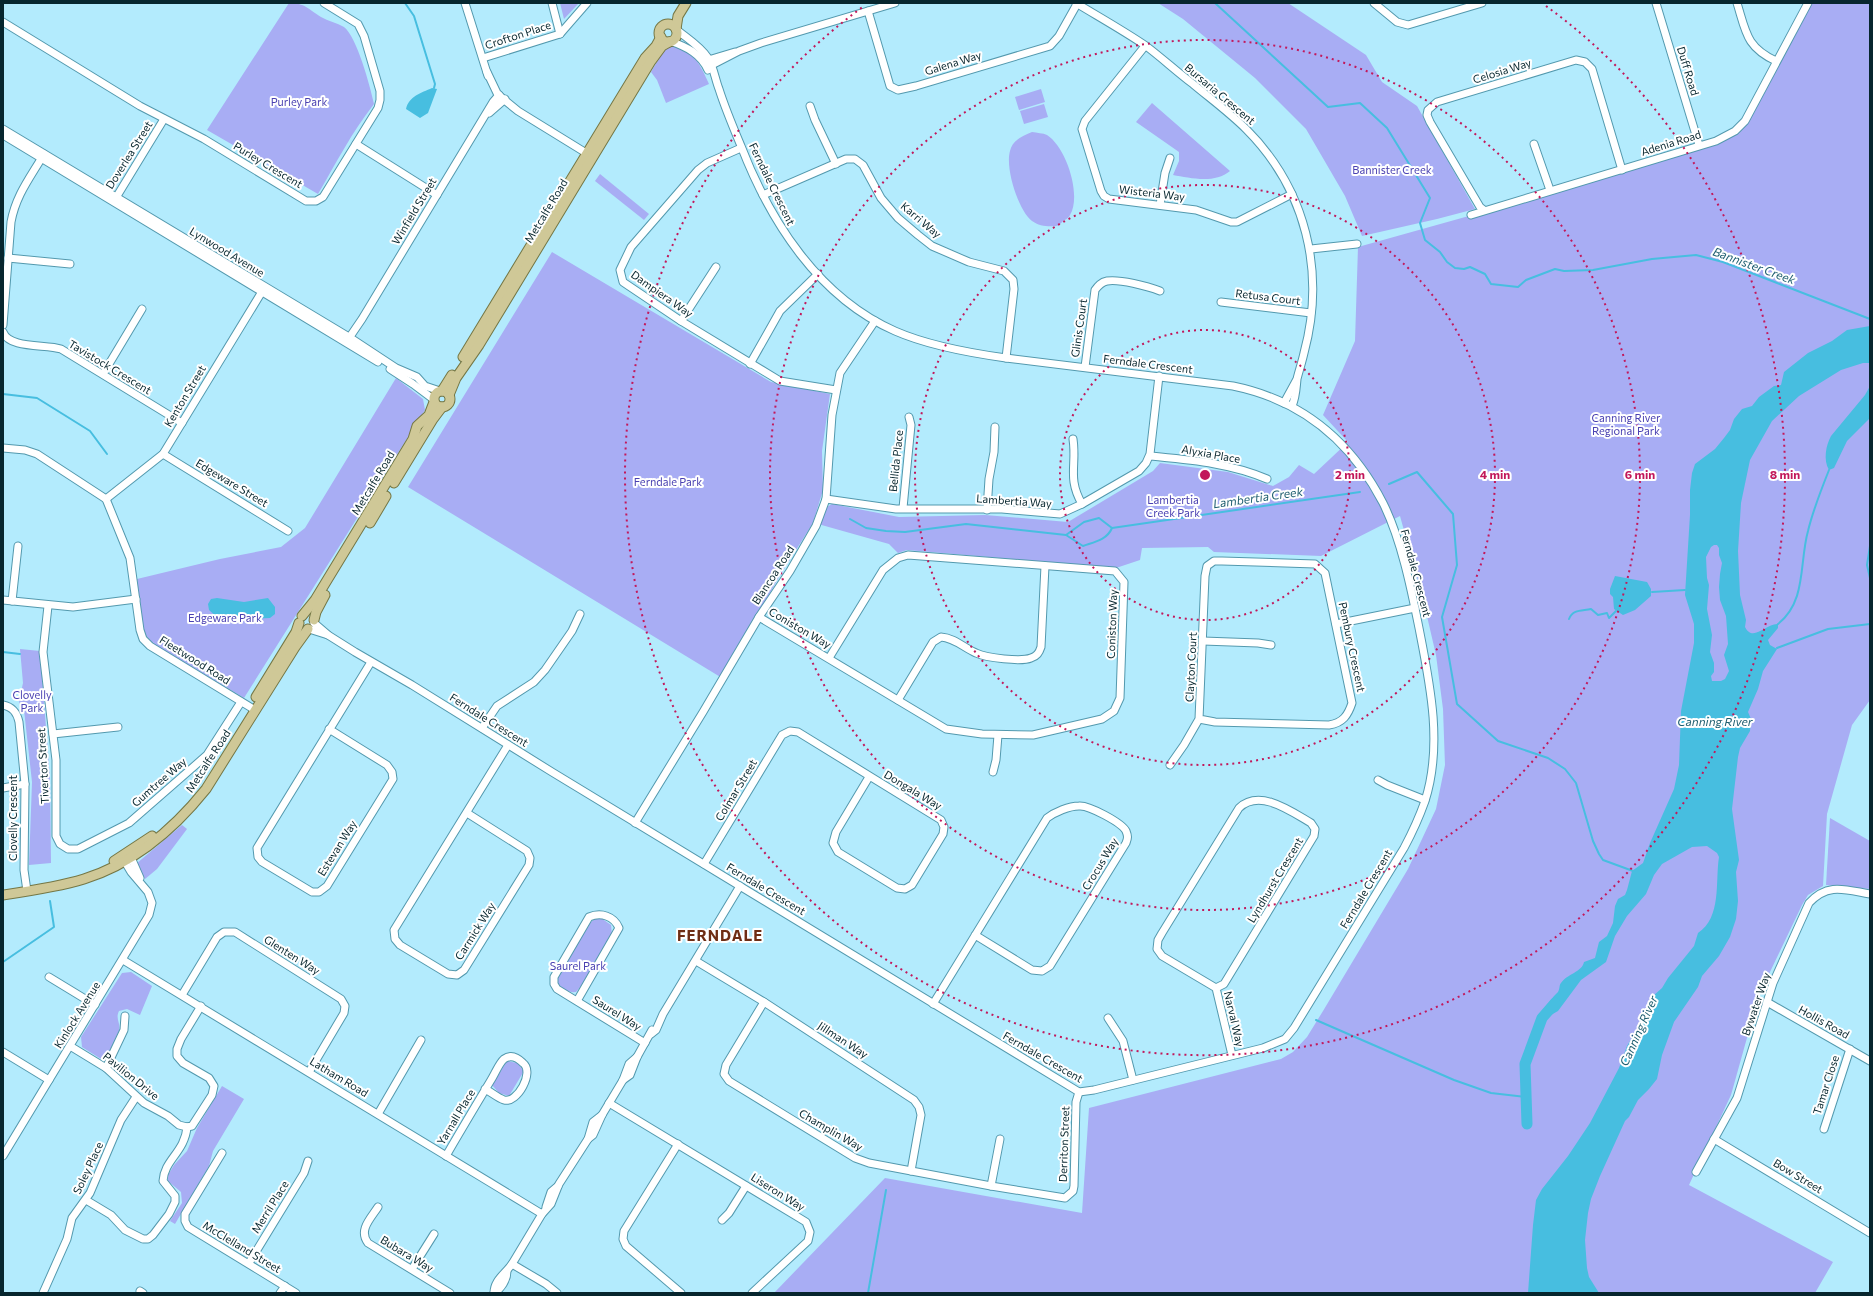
<svg xmlns="http://www.w3.org/2000/svg" width="1873" height="1296" viewBox="0 0 1873 1296" font-family="Commissioner,sans-serif">
<style>
.green{fill:#a8adf4}
.water{fill:#47bee0;fill-rule:evenodd}
.lines{fill:none;stroke-linecap:round;stroke-linejoin:round}
.stream{stroke:#47bee0;stroke-width:2}
.river{stroke:#47bee0;stroke-width:11}
.minor-casing{stroke:#5399ae;stroke-width:9}
.major-casing{stroke:#747745;stroke-width:11}
.minor{stroke:#fff;stroke-width:7}
.major{stroke:#cfc897;stroke-width:9}
.ring{fill:none;stroke:#c2185b;stroke-width:2;stroke-dasharray:2 4}
.labels{text-anchor:middle;stroke-width:4;stroke-linejoin:round;paint-order:stroke}
.street-label{font-size:11px;fill:#07262e;stroke:#fff}
.park-label{font-size:11px;fill:#4940b1;stroke:#fff}
.water-label{font-size:12px;font-style:italic;fill:#1e5e70;stroke:#fff}
.district-label{font-size:15px;font-weight:bold;letter-spacing:1px;fill:#6e2d14;stroke:#fff}
.centre{fill:#c2185b;stroke:#fff;stroke-width:2}
.ring-label{font-size:12px;text-anchor:middle;font-weight:bold;fill:#c2185b;stroke:#fff;stroke-width:4;stroke-linejoin:round;paint-order:stroke}
</style>
<rect width="100%" height="100%" fill="#b3ebfd"/>
<g class="green">
<path d="M289,3C305,3 308,9 321,17C328,21 337,23 344,27C357,37 370,86 374,104C352,132 336,163 318,194L207,130Z"/>
<path d="M560,3H579L564,19Z"/>
<path d="M1158,3H1288L1366,55L1382,82L1417,106L1475,209L1437,219L1362,236L1345,196L1306,129L1255,78L1183,19Z"/>
<path d="M1808,3H1870V700L1852,725L1827,814L1823,886L1808,895L1802,905L1759,995L1731,1095L1689,1185L1833,1262L1815,1293H774L885,1178L1082,1213L1089,1108L1281,1059L1293,1052L1307,1037L1323,1011L1408,869L1436,809L1445,765L1443,709L1436,655L1423,599L1400,516L1321,556L1214,552L1208,547L1142,548L1140,560L1116,568L907,550L898,553L889,544L818,524L823,509L832,504L899,517L985,515L1068,522L1153,471L1160,463L1228,472L1273,486L1289,477L1299,465L1314,474L1348,442L1323,415L1355,341L1358,247L1476,214L1708,145L1746,123Z"/>
<path d="M670,46C692,46 701,66 709,84L666,103L657,80L651,72L662,53Z"/>
<path d="M1041,89L1045,102L1019,110L1015,97Z"/>
<path d="M1152,103L1230,171C1215,184 1190,178 1173,175L1179,161V152L1136,122Z"/>
<path d="M1044,104L1048,117L1024,124L1020,111Z"/>
<path d="M1032,132C1037,133 1043,133 1047,135C1066,147 1082,195 1070,215C1069,218 1065,220 1063,221C1061,223 1059,226 1056,226C1048,227 1039,226 1032,221C1018,210 1005,168 1010,151C1012,140 1023,136 1032,132Z"/>
<path d="M600,174L649,214L644,220L595,181Z"/>
<path d="M552,252L771,382L830,394L822,451L823,490L813,523L779,577L722,678L408,487Z"/>
<path d="M396,378L423,399L425,410L244,698L154,644L146,636L143,628L137,579L220,559L281,547L305,528Z"/>
<path d="M20,649L40,651L50,778L51,863L29,865L32,782L24,710H21L19,701L23,683Z"/>
<path d="M1830,818L1870,841V889L1826,885Z"/>
<path d="M182,825L187,829L157,869L145,879L136,864Z"/>
<path d="M596,918H601L611,925L612,935L581,986L576,992C568,993 560,988 557,981L559,973L591,922Z"/>
<path d="M131,972L152,986L140,1015L127,1009L119,1011C115,1019 121,1023 119,1031L107,1056L101,1059L82,1047L81,1037L122,973Z"/>
<path d="M507,1061L517,1063L524,1071L509,1096L499,1093L492,1085Z"/>
<path d="M222,1086L244,1099L213,1151L209,1166L175,1224L170,1221L182,1203L181,1192L168,1181V1175L174,1165L187,1151L197,1128Z"/>
</g>
<g class="water">
<path d="M432,88L437,89L428,113L420,118L406,109C409,96 421,93 432,88Z"/>
<path d="M1870,326V363H1863L1841,370L1799,396L1772,421L1750,460L1741,503L1738,551L1740,595L1746,620L1745,627C1753,643 1766,623 1778,624V628L1768,640L1770,645L1777,649L1763,671L1758,689L1748,712L1751,719L1750,731L1740,748L1738,757L1732,809L1739,860L1736,872L1738,901L1736,919L1730,937L1719,956L1702,976L1698,987L1674,1022L1662,1055L1657,1079L1649,1089L1638,1100L1629,1117L1625,1121L1600,1176L1591,1199L1588,1213L1585,1240L1587,1268L1589,1277L1599,1293H1528L1533,1225L1536,1200L1542,1189L1568,1156L1590,1123L1619,1068L1627,1046L1648,1011L1653,996L1662,988L1668,978L1694,946L1698,933C1722,917 1715,882 1719,857L1717,853L1707,846L1692,847L1662,864L1654,875L1646,894L1627,916L1615,936L1606,962L1581,980L1558,1011L1551,1015L1546,1013C1546,1004 1552,998 1558,992C1560,989 1559,985 1561,983C1567,974 1582,972 1584,962L1595,958L1599,942L1607,936L1613,923L1615,906L1618,899L1625,895L1627,890L1632,871L1643,863L1650,843L1674,789L1679,765L1681,711L1694,643V624L1685,595L1690,515V490L1692,473L1695,464L1715,449L1724,438L1730,430L1734,419L1742,409L1752,406L1759,397L1774,386L1781,385L1784,372L1808,353L1832,341L1847,330ZM1714,545H1717L1719,548V555L1722,563L1720,574L1719,587L1720,600L1726,616L1728,644L1724,655L1729,671L1725,679L1721,681H1712L1711,676L1714,672V663L1710,652L1712,635L1707,609L1709,585L1707,578L1706,557L1711,547Z"/>
<path d="M1870,386V418L1847,441L1834,468L1829,470C1823,460 1826,445 1831,436L1865,395Z"/>
<path d="M1615,576L1647,582L1651,589V596L1635,610L1623,615L1614,609L1613,597L1610,594V589Z"/>
<path d="M217,598L244,602L268,598L275,607V614L270,618L220,620L209,610L208,604L211,599Z"/>
</g>
<g class="lines">
<g class="stream">
<path d="M405,3L414,16L435,84L434,88"/>
<path d="M1215,3L1328,107L1360,103L1387,128L1430,198L1420,223L1425,240L1440,252L1447,262L1455,268L1464,269L1470,267L1485,274L1491,284L1518,287L1526,280L1555,269L1564,271L1593,270L1652,259L1696,255L1723,262L1870,319"/>
<path d="M3,394L37,398L90,431L107,454"/>
<path d="M1389,484L1417,472L1453,514L1457,565L1442,617L1457,704L1498,741L1548,758L1565,769L1576,783L1593,841L1599,854L1603,860L1633,871"/>
<path d="M850,519L866,528L886,531L905,532L966,524L1066,535L1084,522L1099,518L1112,528"/>
<path d="M1112,528L1360,492"/>
<path d="M1066,535L1083,546C1094,542 1107,540 1112,528"/>
<path d="M1870,546L1867,565L1870,578"/>
<path d="M1652,592L1685,590"/>
<path d="M1569,619C1573,609 1582,611 1591,609L1598,615L1607,613L1609,618L1616,611"/>
<path d="M1778,624C1807,601 1799,563 1808,531C1813,510 1821,490 1829,470"/>
<path d="M1777,648L1828,629L1870,624"/>
<path d="M3,652L20,654"/>
<path d="M3,962L54,927L50,901"/>
<path d="M1316,1020L1454,1080L1491,1093L1526,1097"/>
<path d="M868,1293L886,1190"/>
</g>
<path class="river" d="M1527,1124L1525,1064L1542,1018L1555,1003"/>
<defs>
<g id="minor">
<path d="M465,3L488,76"/>
<path d="M552,3L560,34"/>
<path d="M1076,3C1099,17 1124,31 1146,46C1162,58 1177,72 1193,84C1211,99 1230,113 1246,129C1306,189 1326,272 1304,353C1302,362 1299,371 1297,379C1296,389 1296,397 1292,406"/>
<path d="M1374,3L1397,22L1408,25L1482,3"/>
<path d="M1656,3L1699,145"/>
<path d="M1737,3C1746,32 1746,47 1776,61"/>
<path d="M868,11L890,86L898,90L916,86L1050,46L1059,36L1077,4"/>
<path d="M3,22L140,106L204,139L306,201H316L323,197L378,108L380,100V91L364,36L358,24L324,3"/>
<path d="M670,41C687,47 701,54 708,70"/>
<path d="M1145,46L1085,121L1082,129L1101,191L1104,196L1109,199L1196,210L1231,222H1237L1292,194"/>
<path d="M483,58L560,34L587,3"/>
<path d="M705,61L735,52"/>
<path d="M708,67L739,51L761,43L895,3"/>
<path d="M487,72L497,93L502,98L518,111L591,156"/>
<path d="M810,106L815,120L836,164"/>
<path d="M489,113L505,99"/>
<path d="M3,129L349,337L396,368L417,377L425,386L440,391"/>
<path d="M3,135L378,362"/>
<path d="M356,144L437,195"/>
<path d="M1534,144L1550,190"/>
<path d="M741,148L707,163L698,170L631,247L620,270L623,282L681,321L780,381L836,390"/>
<path d="M763,195L846,159H855L863,165L881,198L898,218L918,235L932,246L969,262L1004,271L1013,280L1014,289L1006,358"/>
<path d="M114,201L164,119"/>
<path d="M1160,205L1165,173L1170,158"/>
<path d="M1484,210L1480,207L1430,122L1427,115L1428,110L1437,102L1576,60L1585,62L1592,69L1622,170"/>
<path d="M1471,215L1716,141L1735,131L1745,121L1808,3"/>
<path d="M1311,249L1357,244"/>
<path d="M8,258L70,264"/>
<path d="M1221,302L1311,313"/>
<path d="M681,321L716,267"/>
<path d="M3,325L11,222C16,195 30,178 44,154"/>
<path d="M3,332C9,349 46,344 61,349L182,423"/>
<path d="M347,341L362,319L493,102L499,95"/>
<path d="M750,364L780,311L818,274"/>
<path d="M1085,367L1095,290C1098,286 1101,282 1107,281C1120,279 1147,286 1160,291"/>
<path d="M390,369L413,384L433,399"/>
<path d="M103,374L142,309"/>
<path d="M1284,403L1296,381"/>
<path d="M1073,439C1077,465 1067,478 1082,504"/>
<path d="M3,448L25,450L37,454L106,499L130,558L140,630L143,639L150,646L255,710"/>
<path d="M163,454L288,531"/>
<path d="M1150,456C1190,460 1230,463 1267,479"/>
<path d="M106,499L163,454L263,290"/>
<path d="M826,499L896,509H1002L1060,514L1082,504L1139,471L1146,463L1150,454L1159,376"/>
<path d="M903,508L911,425L909,417"/>
<path d="M987,510L989,479L994,452L995,427"/>
<path d="M3,600L73,607L136,599"/>
<path d="M12,601L18,546"/>
<path d="M48,606L43,652L56,760V836L60,844L68,849H78L129,823L207,755L241,702"/>
<path d="M759,617L946,729L982,734L1033,735L1102,719L1114,711L1120,698L1124,582L1115,571L908,555L898,558L883,570L829,658"/>
<path d="M314,623L328,635L355,652L412,685L552,772L1079,1092L1094,1090L1263,1048L1285,1039L1294,1028L1404,848C1412,833 1419,818 1425,801C1443,745 1430,684 1419,628C1411,588 1401,539 1383,503C1351,441 1301,400 1233,386L1006,358C970,353 929,346 895,331C818,297 770,221 741,146C733,127 725,108 719,89C715,79 714,68 708,58C700,46 688,39 677,30"/>
<path d="M1336,624L1415,608"/>
<path d="M309,629L328,635"/>
<path d="M1203,641L1258,643L1271,645"/>
<path d="M898,700L933,642L941,637C955,638 964,648 976,653C987,658 1021,662 1031,658C1037,656 1039,653 1041,647L1045,566"/>
<path d="M3,705C13,707 17,713 19,722L25,784L24,870L27,891"/>
<path d="M482,728L497,706L534,682L545,670L572,631L580,614"/>
<path d="M329,729L387,765L392,772L393,779L327,886L319,892H312L262,862L258,857L257,848L371,662"/>
<path d="M53,734L118,727"/>
<path d="M1170,765L1184,745L1199,719L1205,576L1207,566L1214,561H1222L1315,564L1325,573L1352,703C1348,715 1343,723 1329,725L1215,722L1199,719"/>
<path d="M993,772L996,760L998,735"/>
<path d="M1378,780L1387,785L1425,800"/>
<path d="M3,788L25,784"/>
<path d="M467,813L527,851L530,858L529,865L464,970L457,975L448,974L400,945L395,939L394,930L508,745"/>
<path d="M635,823L703,712L759,617L790,571L816,526L826,499L832,415L840,373L875,321"/>
<path d="M129,853L140,878"/>
<path d="M704,864L782,735L790,731L798,732L941,820L944,827L943,834L912,885L905,889L897,888L838,852L833,843L836,832L869,777"/>
<path d="M123,960L542,1214"/>
<path d="M696,961L764,1002L914,1100L919,1107L921,1115L911,1171"/>
<path d="M49,977L95,1005"/>
<path d="M1216,988L1224,984L1314,836L1315,829L1311,823C1292,812 1260,788 1239,808L1162,933L1158,940L1157,949L1162,956L1216,988L1232,1055"/>
<path d="M182,995L217,937L224,932H235L341,999L345,1006L344,1013L309,1072"/>
<path d="M577,1001L619,928C614,916 601,912 589,917L554,977V984L557,989L645,1043"/>
<path d="M764,1002L726,1065L724,1074L729,1081L855,1158L869,1163L991,1186L1065,1198L1073,1191L1074,1186L1076,1102L1079,1092"/>
<path d="M1767,1002L1870,1061"/>
<path d="M933,1004L1047,818C1055,812 1069,806 1079,806C1089,805 1122,823 1126,831C1128,836 1128,838 1126,843L1050,966L1042,971L1032,970L975,935"/>
<path d="M1108,1018L1123,1041L1133,1080"/>
<path d="M651,1034L656,1030L663,1014L740,886"/>
<path d="M70,1046L106,1068L144,1103L168,1116L179,1125L187,1127L192,1126L212,1095L214,1086L209,1078L183,1063L177,1056V1049L181,1039L201,1006"/>
<path d="M3,1052L49,1080"/>
<path d="M106,1068L124,1030L125,1016"/>
<path d="M623,1080L630,1075L637,1057L652,1030"/>
<path d="M609,1103L806,1222L810,1232L808,1241L752,1293"/>
<path d="M378,1114L421,1040"/>
<path d="M1824,1129L1850,1049"/>
<path d="M588,1139L593,1135L602,1115L623,1080L629,1064L637,1057"/>
<path d="M1714,1139L1870,1233"/>
<path d="M678,1144L624,1231L623,1239L626,1246L681,1293"/>
<path d="M222,1153L185,1214V1221L188,1227L296,1293"/>
<path d="M3,1156L149,915L152,903L148,892L131,872L122,857"/>
<path d="M446,1156C461,1130 476,1105 491,1080C495,1074 499,1063 504,1059C511,1054 518,1058 523,1063C535,1072 517,1104 504,1100C498,1098 491,1092 485,1089"/>
<path d="M1696,1172L1737,1098L1773,983L1809,903C1828,882 1846,890 1870,894"/>
<path d="M991,1186L1000,1139"/>
<path d="M86,1200L111,1215L125,1230L143,1239H148L153,1235L169,1214L175,1202V1196L163,1181C164,1160 185,1152 187,1127"/>
<path d="M378,1207C371,1218 358,1230 368,1243L450,1293"/>
<path d="M546,1207L551,1192L558,1186"/>
<path d="M722,1220L729,1213L746,1186"/>
<path d="M249,1263L304,1173L308,1161"/>
<path d="M512,1264L546,1284L557,1293"/>
<path d="M412,1269L434,1234"/>
<path d="M140,1291L143,1293"/>
<path d="M43,1293L67,1239L72,1218L90,1193L121,1120L136,1097"/>
<path d="M280,1293L285,1286"/>
<path d="M494,1293C494,1280 505,1274 512,1264L542,1214L551,1204L559,1184L588,1139L593,1122L602,1115"/>
<path d="M494,1293C501,1289 507,1280 507,1271"/>
</g>
<g id="major">
<circle cx="668" cy="33" r="9"/>
<path d="M676,29L678,16L686,3"/>
<path d="M463,357L645,58L656,46L661,37"/>
<circle cx="442" cy="399" r="8"/>
<path d="M442,391L452,375"/>
<path d="M449,395L456,378L479,345L651,61L662,46L669,42"/>
<path d="M394,483L433,419L442,407"/>
<path d="M370,523L386,496"/>
<path d="M302,616L315,600L413,439L417,426L429,415L434,402"/>
<path d="M314,620L316,612L325,595"/>
<path d="M256,697L296,632L299,623"/>
<path d="M114,861L152,836"/>
<path d="M3,895C30,891 58,887 84,879C135,863 174,829 206,789L295,647L308,629"/>
</g>
</defs>
<use href="#minor" class="minor-casing"/>
<use href="#major" class="major-casing"/>
<use href="#minor" class="minor"/>
<use href="#major" class="major"/>
</g>
<g class="ring">
<circle cx="1205" cy="475" r="145"/>
<circle cx="1205" cy="475" r="290"/>
<circle cx="1205" cy="475" r="435"/>
<path d="M1546 6A580 580 0 1 1 864 6"/>
</g>
<g class="labels">
<g class="street-label">
<text transform="translate(518 35) rotate(-18)" y="4">Crofton Place</text>
<text transform="translate(953 63) rotate(-17)" y="4">Galena Way</text>
<text transform="translate(1502 71) rotate(-17)" y="4">Celosia Way</text>
<text transform="translate(1688 71) rotate(73)" y="4">Duff Road</text>
<text transform="translate(1220 94) rotate(40)" y="4">Bursaria Crescent</text>
<text transform="translate(1671 143) rotate(-17)" y="4">Adenia Road</text>
<text transform="translate(129 155) rotate(-58)" y="4">Doverlea Street</text>
<text transform="translate(268 165) rotate(31)" y="4">Purley Crescent</text>
<text transform="translate(772 184) rotate(64)" y="4">Ferndale Crescent</text>
<text transform="translate(1152 193) rotate(7)" y="4">Wisteria Way</text>
<text transform="translate(414 211) rotate(-59)" y="4">Winfield Street</text>
<text transform="translate(546 211) rotate(-59)" y="4">Metcalfe Road</text>
<text transform="translate(921 220) rotate(40)" y="4">Karri Way</text>
<text transform="translate(227 252) rotate(31)" y="4">Lynwood Avenue</text>
<text transform="translate(662 294) rotate(35)" y="4">Dampiera Way</text>
<text transform="translate(1268 297) rotate(7)" y="4">Retusa Court</text>
<text transform="translate(1079 328) rotate(-82)" y="4">Glinis Court</text>
<text transform="translate(1148 364) rotate(7)" y="4">Ferndale Crescent</text>
<text transform="translate(110 367) rotate(31)" y="4">Tavistock Crescent</text>
<text transform="translate(185 396) rotate(-59)" y="4">Kenton Street</text>
<text transform="translate(1211 454) rotate(10)" y="4">Alyxia Place</text>
<text transform="translate(896 461) rotate(-84)" y="4">Bellida Place</text>
<text transform="translate(232 483) rotate(31)" y="4">Edgeware Street</text>
<text transform="translate(373 483) rotate(-59)" y="4">Metcalfe Road</text>
<text transform="translate(1014 501) rotate(4)" y="4">Lambertia Way</text>
<text transform="translate(1416 573) rotate(75)" y="4">Ferndale Crescent</text>
<text transform="translate(773 575) rotate(-57)" y="4">Blancoa Road</text>
<text transform="translate(1112 624) rotate(-88)" y="4">Coniston Way</text>
<text transform="translate(800 628) rotate(30)" y="4">Coniston Way</text>
<text transform="translate(1352 647) rotate(78)" y="4">Pembury Crescent</text>
<text transform="translate(195 660) rotate(32)" y="4">Fleetwood Road</text>
<text transform="translate(1191 667) rotate(-87)" y="4">Clayton Court</text>
<text transform="translate(489 720) rotate(32)" y="4">Ferndale Crescent</text>
<text transform="translate(208 761) rotate(-57)" y="4">Metcalfe Road</text>
<text transform="translate(43 766) rotate(-93)" y="4">Tiverton Street</text>
<text transform="translate(159 782) rotate(-41)" y="4">Gumtree Way</text>
<text transform="translate(736 790) rotate(-59)" y="4">Colmar Street</text>
<text transform="translate(913 790) rotate(31)" y="4">Dongala Way</text>
<text transform="translate(13 818) rotate(-90)" y="4">Clovelly Crescent</text>
<text transform="translate(337 848) rotate(-58)" y="4">Estevan Way</text>
<text transform="translate(1100 864) rotate(-59)" y="4">Crocus Way</text>
<text transform="translate(1275 880) rotate(-59)" y="4">Lyndhurst Crescent</text>
<text transform="translate(766 889) rotate(31)" y="4">Ferndale Crescent</text>
<text transform="translate(1366 889) rotate(-59)" y="4">Ferndale Crescent</text>
<text transform="translate(475 931) rotate(-58)" y="4">Carmick Way</text>
<text transform="translate(292 955) rotate(32)" y="4">Glenten Way</text>
<text transform="translate(1756 1004) rotate(-71)" y="4">Bywater Way</text>
<text transform="translate(617 1013) rotate(32)" y="4">Saurel Way</text>
<text transform="translate(77 1015) rotate(-58)" y="4">Kinlock Avenue</text>
<text transform="translate(1234 1019) rotate(77)" y="4">Narval Way</text>
<text transform="translate(1824 1022) rotate(29)" y="4">Hollis Road</text>
<text transform="translate(843 1040) rotate(33)" y="4">Jillman Way</text>
<text transform="translate(1043 1057) rotate(30)" y="4">Ferndale Crescent</text>
<text transform="translate(131 1076) rotate(39)" y="4">Pavilion Drive</text>
<text transform="translate(339 1077) rotate(31)" y="4">Latham Road</text>
<text transform="translate(1826 1085) rotate(-72)" y="4">Tamar Close</text>
<text transform="translate(456 1117) rotate(-59)" y="4">Yarnall Place</text>
<text transform="translate(831 1130) rotate(30)" y="4">Champlin Way</text>
<text transform="translate(1064 1144) rotate(-88)" y="4">Derriton Street</text>
<text transform="translate(88 1168) rotate(-65)" y="4">Soley Place</text>
<text transform="translate(1798 1176) rotate(31)" y="4">Bow Street</text>
<text transform="translate(778 1192) rotate(32)" y="4">Liseron Way</text>
<text transform="translate(270 1207) rotate(-58)" y="4">Merril Place</text>
<text transform="translate(242 1247) rotate(31)" y="4">McClelland Street</text>
<text transform="translate(407 1254) rotate(31)" y="4">Bubara Way</text>
</g>
<g class="park-label">
<text x="299" y="106">Purley Park</text>
<text x="1392" y="174">Bannister Creek</text>
<text x="1626" y="422">Canning River<tspan x="1626" dy="13">Regional Park</tspan></text>
<text x="668" y="486">Ferndale Park</text>
<text x="1173" y="504">Lambertia<tspan x="1173" dy="13">Creek Park</tspan></text>
<text x="225" y="622">Edgeware Park</text>
<text x="32" y="699">Clovelly<tspan x="32" dy="13">Park</tspan></text>
<text x="578" y="970">Saurel Park</text>
</g>
<g class="water-label">
<text transform="translate(1754 266) rotate(20)" y="4">Bannister Creek</text>
<text transform="translate(1258 498) rotate(-8)" y="4">Lambertia Creek</text>
<text x="1715" y="726">Canning River</text>
<text transform="translate(1639 1031) rotate(-66)" y="4">Canning River</text>
</g>
<g class="district-label">
<text x="720" y="941">FERNDALE</text>
</g>
</g>
<circle cx="1205" cy="475" r="6" class="centre"/>
<g class="ring-label">
<text x="1350" y="479">2 min</text>
<text x="1495" y="479">4 min</text>
<text x="1640" y="479">6 min</text>
<text x="1785" y="479">8 min</text>
</g>
<rect width="1873" height="1296" fill="none" stroke="#07262e" stroke-width="8"/>
</svg>
